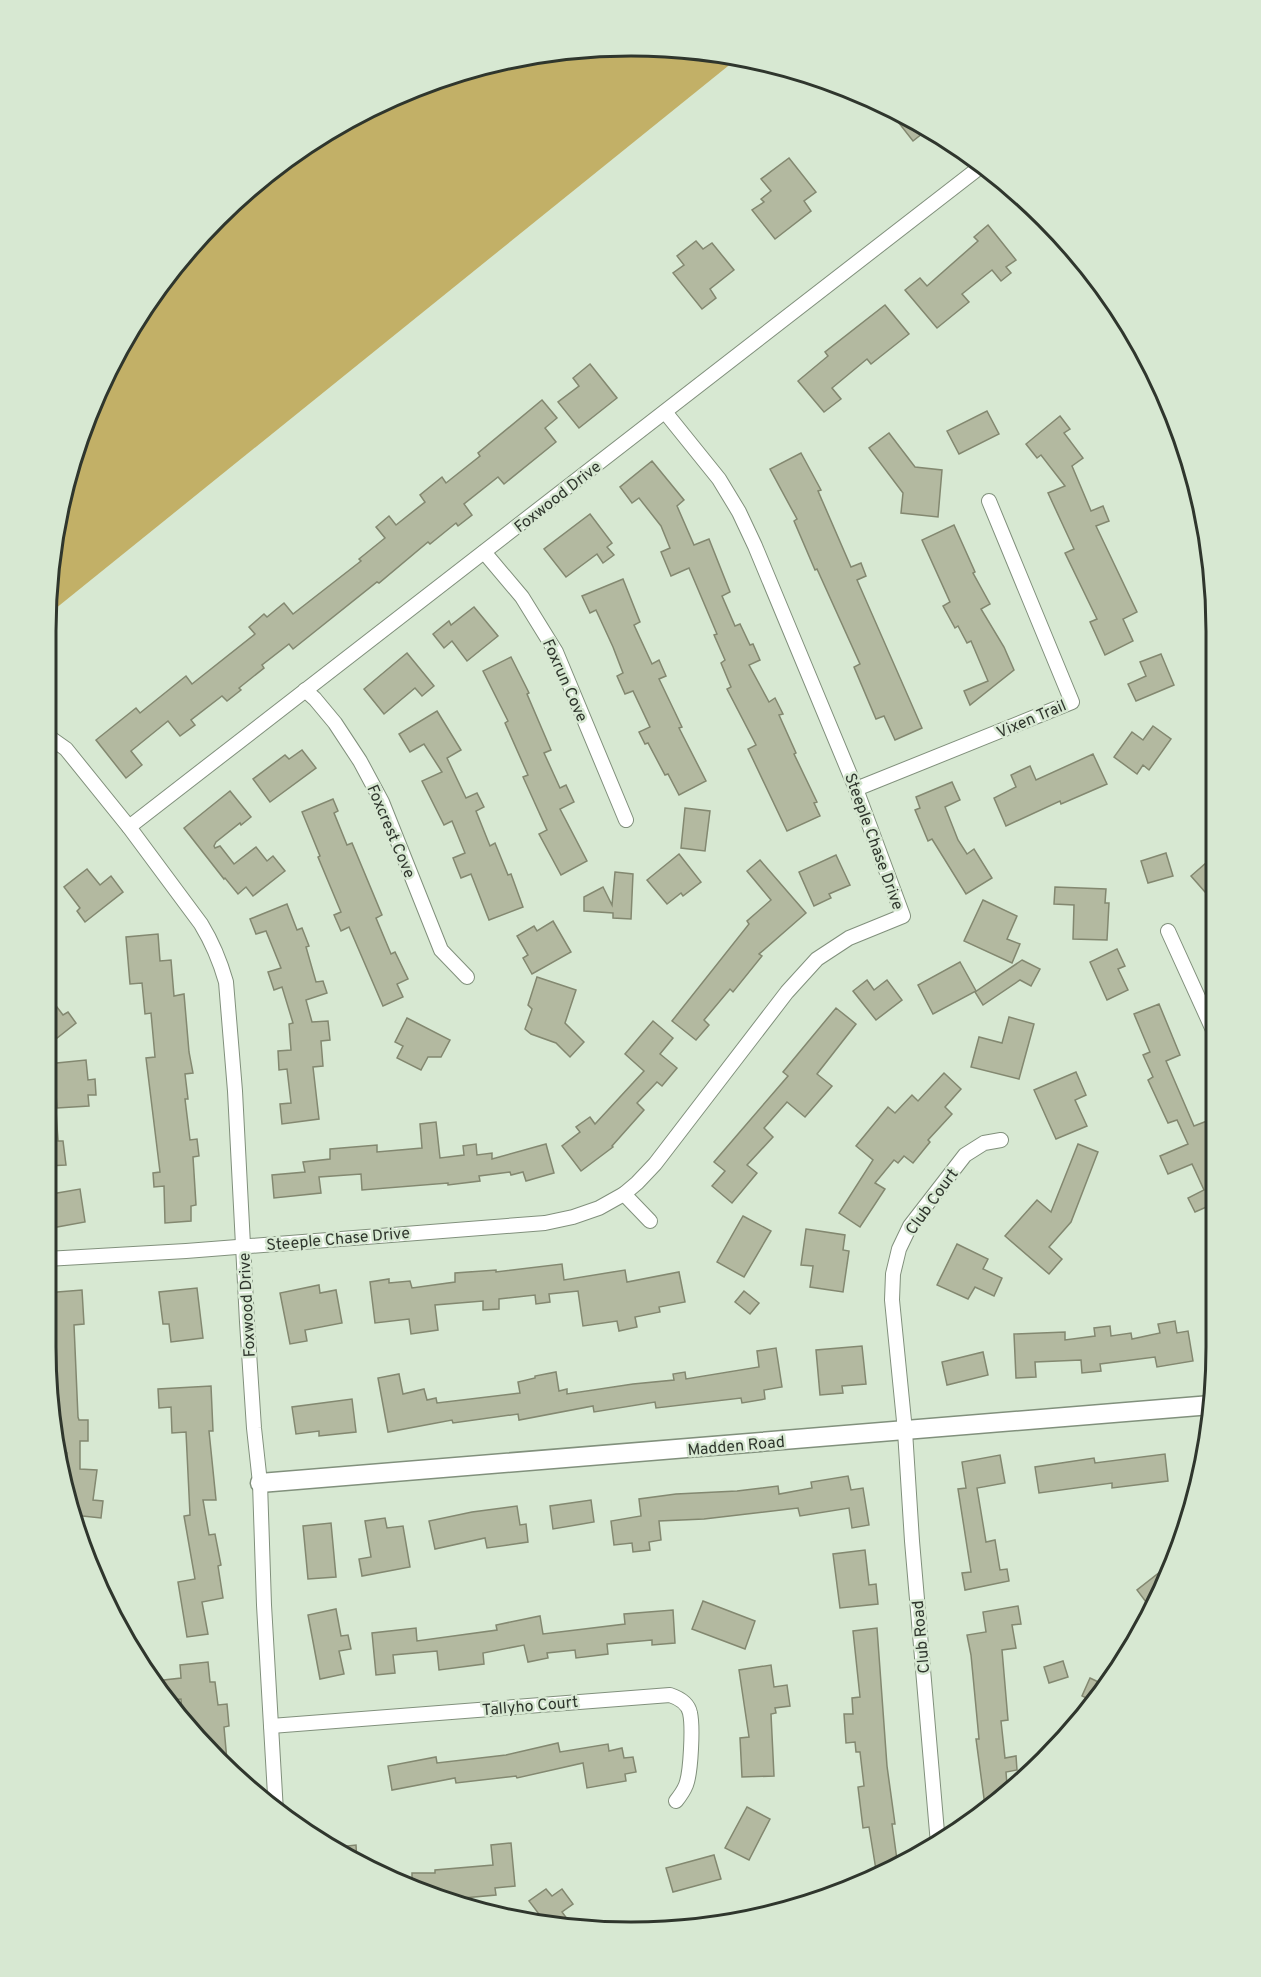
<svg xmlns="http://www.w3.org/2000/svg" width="1261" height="1977" viewBox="0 0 1261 1977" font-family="Overpass,sans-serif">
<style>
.forest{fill:#c2b067}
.building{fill:#b3b9a0;stroke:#838870;stroke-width:1.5}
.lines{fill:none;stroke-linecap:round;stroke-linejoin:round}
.minor-casing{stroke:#81907c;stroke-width:16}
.tertiary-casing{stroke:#81907c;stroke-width:21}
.minor{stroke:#fff;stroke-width:14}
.tertiary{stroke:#fff;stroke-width:18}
.labels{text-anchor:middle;stroke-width:5;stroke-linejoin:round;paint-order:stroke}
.street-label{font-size:16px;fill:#2f362d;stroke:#d7e8d2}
.rim{fill:none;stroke:#2f362d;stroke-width:3}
</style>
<rect width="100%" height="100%" fill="#d7e8d2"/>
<path class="forest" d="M669,46L738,58L50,613V554L90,406L166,274L245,190L338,123L443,76L554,50Z"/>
<g class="building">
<path d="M884,104L890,106L928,129L913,141Z"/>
<path d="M789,158L816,192L804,201L811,211L775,239L752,210L764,202L761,199L771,191L761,179Z"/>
<path d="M988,225L1016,260L1006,267L1011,273L1001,281L992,270L962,294L969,302L937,328L905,290L920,278L927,286L978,241L974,237Z"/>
<path d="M696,241L703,249L712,243L734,270L710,289L716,298L702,309L673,273L684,265L677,256Z"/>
<path d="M885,305L909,334L871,364L867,359L832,388L841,399L824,412L798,381L828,356L825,352Z"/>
<path d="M590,364L617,398L579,428L558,402L579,386L573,378Z"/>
<path d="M542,400L557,418L545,428L556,442L504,484L498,477L464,504L472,515L458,526L456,523L430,544L428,542L379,583L377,582L293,649L289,644L262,665L264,668L239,688L241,690L227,701L222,696L191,720L195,725L180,736L168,721L131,751L142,765L126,778L96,740L136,708L140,713L186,676L192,684L255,634L249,627L264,614L267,617L284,603L293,614L361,561L359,559L385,538L376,527L389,516L396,525L425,502L420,495L442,477L446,483L480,456L478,453Z"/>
<path d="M987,411L999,434L959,454L947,431Z"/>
<path d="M1060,416L1070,429L1064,433L1083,458L1072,466L1091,511L1103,506L1109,521L1096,526L1137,612L1123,619L1133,641L1105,655L1090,622L1097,619L1065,553L1074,549L1048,493L1065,486L1041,455L1037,458L1026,444Z"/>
<path d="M889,433L915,467L942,470L938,517L901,513L903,493L869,448Z"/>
<path d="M801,453L821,490L818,491L851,567L861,563L866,576L857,580L922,728L895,740L884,716L876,719L854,667L860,664L817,569L815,570L794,521L797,519L770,469Z"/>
<path d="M652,461L684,500L677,506L694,545L709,539L730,592L722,596L735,626L740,624L750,645L753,644L760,660L749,665L769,702L775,698L783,714L779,715L796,753L794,754L817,802L814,803L820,816L787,831L748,749L756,745L727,689L731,687L721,663L725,660L714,635L717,634L689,568L671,576L661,552L670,548L661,526L639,498L632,503L620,487Z"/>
<path d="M590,514L612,543L607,547L614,555L603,563L597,554L566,577L544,549Z"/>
<path d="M954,525L975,572L973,573L990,604L981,609L1004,647L1014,670L970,705L964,691L988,681L971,641L967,643L958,626L955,628L943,606L950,602L922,540Z"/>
<path d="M623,579L640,622L634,625L652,664L659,660L666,676L659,679L682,727L679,728L706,781L679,795L668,774L665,775L648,743L645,744L639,732L650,727L633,691L625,694L617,676L623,673L613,647L596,610L590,613L582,596Z"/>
<path d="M474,607L498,636L467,661L452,641L444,648L433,634L449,621L451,625Z"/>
<path d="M407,653L434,686L422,696L415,688L384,714L364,689Z"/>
<path d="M1161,654L1174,685L1136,701L1128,684L1146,676L1140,662Z"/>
<path d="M511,657L529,693L527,694L551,750L544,753L560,788L566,785L574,802L560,809L587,861L561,875L539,834L547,830L523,777L528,775L505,723L508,721L483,671Z"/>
<path d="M437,711L461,750L447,758L466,798L477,793L484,807L476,811L490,846L495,843L508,875L511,874L523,907L489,920L471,874L461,878L453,858L465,853L452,821L444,825L422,781L442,772L424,744L410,752L399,734Z"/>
<path d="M1153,726L1171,739L1149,770L1143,765L1137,774L1114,757L1132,732L1143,740Z"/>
<path d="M302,750L316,768L270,802L253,779L285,755L289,759Z"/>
<path d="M1093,754L1107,784L1061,804L1060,801L1006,826L994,798L1016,787L1011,775L1030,766L1036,780Z"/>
<path d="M952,782L960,800L945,807L958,840L967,854L974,849L992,878L966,894L932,839L928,841L915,810L920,808L916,797Z"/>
<path d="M230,791L251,817L241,825L240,823L216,842L214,846L215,848L220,846L234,864L256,847L267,861L273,856L285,871L253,896L246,887L238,894L225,878L224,879L184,828Z"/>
<path d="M333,799L338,811L334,813L347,845L352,843L382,915L376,918L391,954L395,952L408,979L397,984L403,997L383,1006L349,927L341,931L334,915L341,912L318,857L320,856L302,812Z"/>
<path d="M685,808L710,811L705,851L681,848Z"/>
<path d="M1166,853L1173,876L1148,883L1141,861Z"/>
<path d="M679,854L701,882L683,896L681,893L667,904L647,880Z"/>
<path d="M836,855L850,885L829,894L831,898L814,906L799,872Z"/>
<path d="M1214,856L1213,901L1191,876Z"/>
<path d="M760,860L806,913L759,954L762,956L733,992L730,989L704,1020L709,1025L696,1040L672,1021L749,924L747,921L771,900L747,871Z"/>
<path d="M87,869L100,885L111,876L123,892L85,922L77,911L80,908L64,887Z"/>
<path d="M615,872L633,874L631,919L613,918V913L584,911V897L603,887L612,905Z"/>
<path d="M1055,887L1106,889L1105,903H1109L1107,940L1073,939L1074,905L1054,904Z"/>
<path d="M983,900L1017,916L1007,939L1020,944L1012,963L964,941Z"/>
<path d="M287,904L297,930L302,928L309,946L306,947L316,982L323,981L327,993L306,1000L312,1022L328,1021L330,1040L321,1041L323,1066L313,1067L319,1119L282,1124L280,1104L291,1103L287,1069L279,1070L278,1051L291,1050L289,1024L293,1023L282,987L274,990L268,972L281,968L266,931L256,934L250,919Z"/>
<path d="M553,921L571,952L532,974L523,958L528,955L517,936L534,926L537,931Z"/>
<path d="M158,934L160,961L171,960L174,996L184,994L189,1052L193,1073L185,1074L188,1099H185L190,1140L197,1139L199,1156L193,1157L196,1205L191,1206V1221L165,1223L164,1186L154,1187L153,1173L160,1172L146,1058L155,1057L151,1013L145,1014L142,983L130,984L126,937Z"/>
<path d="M1117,949L1125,966L1118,969L1128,990L1107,1000L1090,962Z"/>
<path d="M1022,960L1040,969L1031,986L1020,980L983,1005L975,992Z"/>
<path d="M960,962L976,991L933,1014L918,985Z"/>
<path d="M537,977L576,990L565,1023L584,1042L570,1057L556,1043L531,1034L525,1029L532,1009L528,1005Z"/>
<path d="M867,980L874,990L887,980L902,1000L876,1020L853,991Z"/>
<path d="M47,994L63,1015L68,1012L76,1023L47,1046Z"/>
<path d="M1159,1004L1180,1055L1166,1061L1194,1126L1207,1121L1212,1133V1208L1211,1205L1195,1212L1188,1198L1204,1190L1192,1164L1168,1174L1160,1156L1188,1144L1177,1120L1168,1123L1148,1080L1153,1077L1143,1055L1150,1052L1134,1014Z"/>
<path d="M836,1008L856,1024L817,1074L832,1086L805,1117L787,1102L764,1128L773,1137L747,1165L757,1173L732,1203L712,1186L725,1171L714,1162L788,1076L783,1072Z"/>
<path d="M1009,1017L1034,1024L1019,1079L971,1067L979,1037L1002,1043Z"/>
<path d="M407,1018L450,1040L441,1057H428L421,1070L397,1058L403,1046L395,1042Z"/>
<path d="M653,1021L673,1038L660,1054L677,1068L662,1086L657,1082L637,1103L644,1110L612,1146L613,1147L581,1171L562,1146L580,1132L576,1127L590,1117L595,1124L644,1071L625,1054Z"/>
<path d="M86,1060L88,1080L95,1079L96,1095H88L89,1106L57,1108L55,1080L47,1081V1064Z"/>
<path d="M1076,1072L1086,1095L1075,1100L1087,1126L1056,1139L1034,1090Z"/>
<path d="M944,1073L961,1089L945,1107L952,1114L928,1140L930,1142L913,1163L904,1156L898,1163L894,1160L875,1183L885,1189L860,1227L839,1213L873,1160L856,1146L888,1107L895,1113L912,1095L918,1101Z"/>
<path d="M56,1110L58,1141H63L66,1165L46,1166V1111Z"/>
<path d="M436,1122L440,1158L464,1155L463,1146L476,1144L477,1155L492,1153V1159L546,1144L554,1173L526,1181L523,1172L511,1175L510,1172L479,1176L480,1181L448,1185V1183L362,1190L361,1174L319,1177L321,1193L274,1198L272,1175L305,1172L303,1162L330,1159V1149L377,1145V1152L422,1148L420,1124Z"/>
<path d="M1078,1144L1098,1152L1071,1222L1049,1247L1062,1259L1049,1274L1005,1236L1037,1200L1051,1212Z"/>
<path d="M80,1189L85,1222L46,1229V1195Z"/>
<path d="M743,1216L771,1231L744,1277L717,1262Z"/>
<path d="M806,1229L845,1235L843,1250L849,1251L843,1292L810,1287L813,1266L801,1265Z"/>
<path d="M957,1244L988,1259L983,1269L1002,1278L994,1296L975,1287L968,1299L937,1285Z"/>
<path d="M562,1264L564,1280L625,1270L627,1282L679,1272L685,1302L659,1307L660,1312L635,1317L637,1327L619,1331L617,1321L583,1326L578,1291L549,1294L550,1302L536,1304L535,1295L499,1299V1309L483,1310V1301L435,1305L438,1330L411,1334L409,1319L375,1323L370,1282L389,1279V1283L410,1281L412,1288L455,1282V1273L496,1270V1272Z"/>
<path d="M319,1285L320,1293L336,1290L342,1323L305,1330L307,1341L290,1344L280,1293Z"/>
<path d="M197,1288L203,1338L171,1342L169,1324H163L159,1292Z"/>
<path d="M82,1290L84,1324L74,1325L78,1417L79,1420H88V1441H80V1469L97,1470L93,1500L103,1501L101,1518L73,1515L65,1469L67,1453H63L45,1347V1293Z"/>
<path d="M744,1291L759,1303L750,1314L735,1302Z"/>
<path d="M1175,1321L1177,1333L1188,1331L1193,1361L1157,1367L1155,1357L1100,1364L1101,1371L1082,1373L1081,1360L1035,1362L1036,1377L1016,1378L1014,1334L1065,1332V1340L1095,1336L1094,1328L1110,1326L1111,1336L1131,1333L1132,1339L1160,1333L1158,1324Z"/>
<path d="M862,1346L866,1384L842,1386L843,1393L820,1395L816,1350Z"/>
<path d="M776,1348L782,1387L764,1390L765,1399L742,1403L741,1398L656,1408L655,1402L594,1412L593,1406L519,1420L518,1414L453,1423L452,1420L388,1432L378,1378L399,1374L403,1394L424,1389L427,1400L436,1398L437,1403L520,1393L518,1382L535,1378V1376L556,1372L559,1391L567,1389V1394L633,1384L674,1380L673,1374L685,1372L686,1379L759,1367L757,1351Z"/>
<path d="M983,1352L988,1375L947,1385L942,1362Z"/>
<path d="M211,1386L213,1431H209L216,1500H203L209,1535L215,1534L221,1565L218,1566L223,1598L202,1602L208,1634L187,1637L178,1582L195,1579L184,1516L190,1515L186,1432L172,1433L171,1407L159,1408L158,1389Z"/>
<path d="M352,1399L356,1432L319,1436V1431L296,1434L292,1407Z"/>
<path d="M1165,1454L1168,1481L1112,1488V1483L1039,1493L1035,1467L1094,1458L1095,1463Z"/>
<path d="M1000,1455L1005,1483L977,1488L986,1542L995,1540L1000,1570L1007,1569L1009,1581L965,1590L962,1573L971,1572L958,1489L966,1488L962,1462Z"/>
<path d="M848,1476L851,1490L863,1488L869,1525L852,1528L849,1508L800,1516L798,1508L704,1519L659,1521L661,1540L649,1542L650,1550L633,1552L632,1543L614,1545L611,1521L641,1516L639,1499L676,1494L737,1491L778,1486L779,1494L812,1488L811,1482Z"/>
<path d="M591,1500L594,1522L553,1529L550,1506Z"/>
<path d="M517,1506L520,1525L526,1524L528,1542L487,1548L485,1538L435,1549L429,1521L472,1512Z"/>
<path d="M385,1518L387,1528L403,1526L410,1567L362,1576L359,1559L371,1557L365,1521Z"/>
<path d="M331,1523L336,1577L308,1579L303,1526Z"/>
<path d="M865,1550L869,1585L876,1584L878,1604L840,1608L833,1554Z"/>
<path d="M1174,1561L1171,1571L1160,1591L1146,1602L1137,1590Z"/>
<path d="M703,1601L755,1621L745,1649L692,1629Z"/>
<path d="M1018,1606L1021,1624L1012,1625L1016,1648L1002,1650L1008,1720L1001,1721L1005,1758L1016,1756L1017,1770L1006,1772L1007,1785L985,1806L976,1739H979L971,1655L967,1635L986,1632L983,1612Z"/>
<path d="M336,1609L341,1636L348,1635L351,1649L339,1651L344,1674L320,1679L308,1615Z"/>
<path d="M673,1610L675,1643L652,1645V1640L607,1644L608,1654L576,1658L575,1650L547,1653L548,1658L528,1662L524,1645L483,1653L484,1664L439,1670L437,1651L393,1655L395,1673L376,1675L372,1633L416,1628L417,1641L497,1630L496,1625L540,1616L543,1634L625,1624L624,1614Z"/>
<path d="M877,1628L887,1766L895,1824H892L898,1867L877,1876L869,1827L863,1828L858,1787L864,1786L860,1752H856L855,1742L846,1743L844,1714H853L852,1698L860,1697L853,1631Z"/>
<path d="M1063,1661L1068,1677L1049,1683L1044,1667Z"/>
<path d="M208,1662L210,1682H215L218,1705L227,1704L229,1726L224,1727L227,1761L182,1713L181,1699L170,1700L165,1695L164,1680L181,1678L180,1665Z"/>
<path d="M771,1665L774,1687L787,1685L790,1706L775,1708L776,1713L771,1714L774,1776L742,1777L740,1738L749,1737L739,1670Z"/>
<path d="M1090,1678L1105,1685L1095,1702L1082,1696Z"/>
<path d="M558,1743L560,1752L608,1744L609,1751L622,1748L624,1758L633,1757L636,1772L625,1774L626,1781L587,1788L583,1763L517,1778L516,1776L456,1783L455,1778L392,1790L388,1766L436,1757L437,1763L506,1755Z"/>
<path d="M747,1807L770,1819L749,1860L725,1848Z"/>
<path d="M511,1843L515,1886L495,1888L496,1895L441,1900L412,1887V1873H435V1870L493,1865L491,1845Z"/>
<path d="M356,1845L357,1862L329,1848Z"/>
<path d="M714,1855L721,1879L673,1892L666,1868Z"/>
<path d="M546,1889L552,1896L562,1889L573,1904L562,1912L573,1927L532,1919L539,1914L529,1901Z"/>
</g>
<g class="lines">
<defs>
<g id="minor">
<path d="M484,552L522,597L556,652L626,820"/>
<path d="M305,690L315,699L335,723L360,761L382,802L441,950L467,977"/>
<path d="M49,737L66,749L129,827L201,924C212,942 220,961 226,982L235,1091L247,1322L254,1428L260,1483L264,1605L276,1812"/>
<path d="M856,789L1072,702L989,501"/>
<path d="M129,827L984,164"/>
<path d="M1168,931L1213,1030"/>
<path d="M624,1194L650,1221"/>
<path d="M46,1259L186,1251L545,1223L573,1217L599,1208L624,1194L637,1183L655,1164L787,992L817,959L849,938L903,916L856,789L755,546L739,512L719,479L665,412"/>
<path d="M271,1726L670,1695C679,1698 688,1703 690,1713C693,1726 691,1772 686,1785C684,1790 680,1796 676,1801"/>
<path d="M938,1844L912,1541L905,1431L892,1300L893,1274L899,1249L910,1226L965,1155L984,1143L1001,1140"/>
</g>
<path id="tertiary" d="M260,1483L1211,1405"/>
</defs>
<use href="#minor" class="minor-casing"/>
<use href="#tertiary" class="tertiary-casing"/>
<use href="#minor" class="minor"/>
<use href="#tertiary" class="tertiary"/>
</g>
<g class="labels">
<g class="street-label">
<text transform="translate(557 496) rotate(-38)" y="6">Foxwood Drive</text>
<text transform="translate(566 680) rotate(66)" y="6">Foxrun Cove</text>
<text transform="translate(1031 718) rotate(-23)" y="6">Vixen Trail</text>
<text transform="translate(392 831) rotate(67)" y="6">Foxcrest Cove</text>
<text transform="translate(875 841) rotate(70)" y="6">Steeple Chase Drive</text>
<text transform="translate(931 1201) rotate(-54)" y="6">Club Court</text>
<text transform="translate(338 1238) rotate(-5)" y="6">Steeple Chase Drive</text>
<text transform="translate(246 1305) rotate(-93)" y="6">Foxwood Drive</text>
<text transform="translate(736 1445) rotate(-5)" y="6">Madden Road</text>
<text transform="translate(920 1637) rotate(-95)" y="6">Club Road</text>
<text transform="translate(530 1705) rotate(-5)" y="6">Tallyho Court</text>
</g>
</g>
<path d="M0 0H1261V1977H0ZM631 56H631A575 575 0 0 1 1206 631V1347A575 575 0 0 1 631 1922H631A575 575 0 0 1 56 1347V631A575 575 0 0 1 631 56Z" fill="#d7e8d2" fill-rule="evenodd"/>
<path class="rim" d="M631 56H631A575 575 0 0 1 1206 631V1347A575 575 0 0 1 631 1922H631A575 575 0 0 1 56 1347V631A575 575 0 0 1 631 56Z"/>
</svg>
